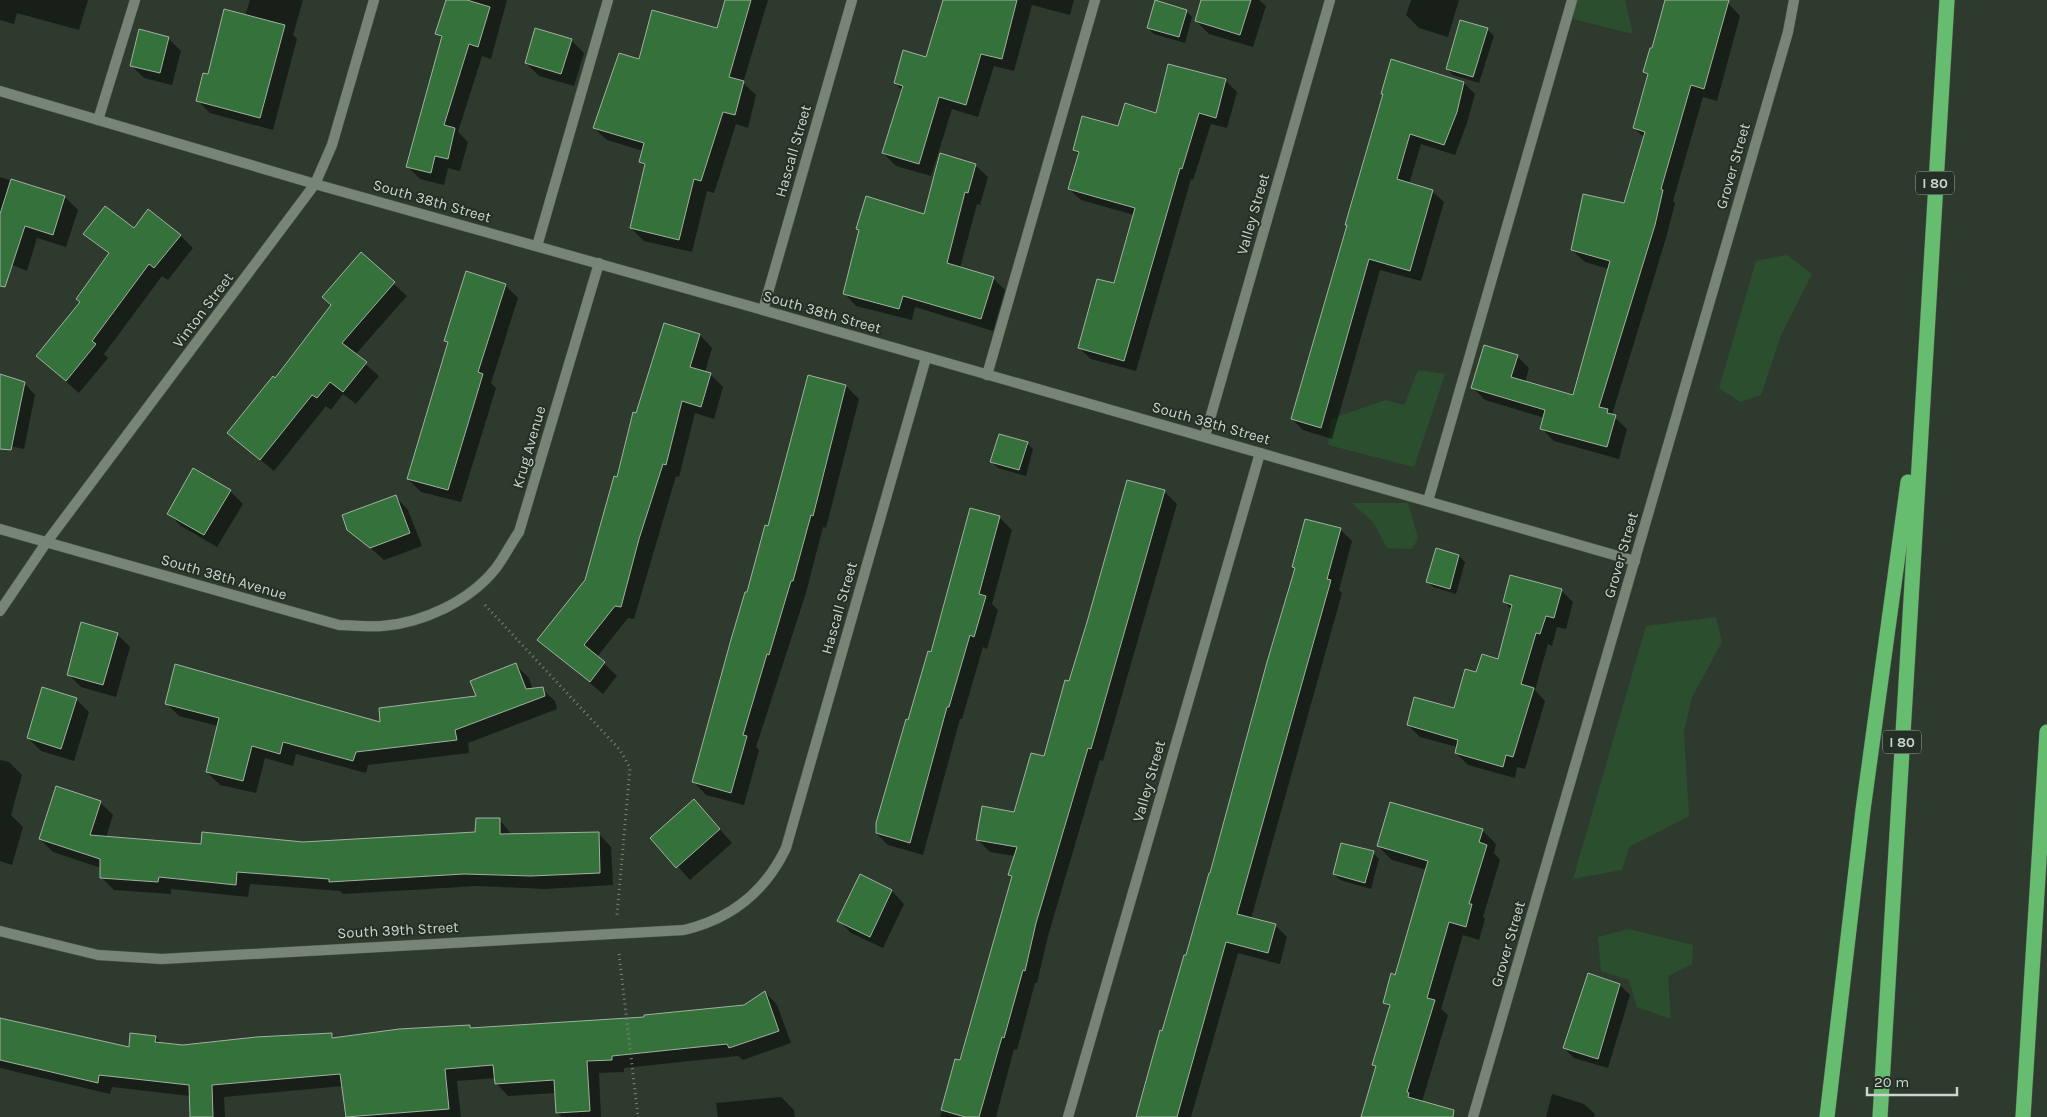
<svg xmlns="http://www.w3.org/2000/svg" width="2047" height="1117" viewBox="0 0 2047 1117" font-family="Karla,sans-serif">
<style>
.green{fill:#2b4e2e}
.shadow{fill:#0007}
.building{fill:#35723b;stroke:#a2b0a2}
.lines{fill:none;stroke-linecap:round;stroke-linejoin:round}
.service-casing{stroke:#4d574d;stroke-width:11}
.minor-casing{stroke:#4d574d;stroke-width:11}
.tertiary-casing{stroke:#4d574d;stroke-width:11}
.motorway-casing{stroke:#4d574d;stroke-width:16}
.path{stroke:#7c857c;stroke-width:3;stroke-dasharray:1 4;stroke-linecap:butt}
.service{stroke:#778577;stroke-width:10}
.minor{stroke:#778577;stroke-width:10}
.tertiary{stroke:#778577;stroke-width:10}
.motorway{stroke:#67bd6f;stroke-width:15}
.labels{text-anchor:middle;stroke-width:4;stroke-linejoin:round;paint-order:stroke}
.shield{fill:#243025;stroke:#9aa39b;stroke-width:1}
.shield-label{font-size:14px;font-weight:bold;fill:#cdd4cd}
.street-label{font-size:15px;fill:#cdd4cd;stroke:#243025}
</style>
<rect width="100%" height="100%" fill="#2e3a2e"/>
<g class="green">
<path d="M1575,0H1625L1633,34L1569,18Z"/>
<path d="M1787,255L1812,274L1781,335L1761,395L1740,402L1719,388L1756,261Z"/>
<path d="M1418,370L1445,374L1414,467L1328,445L1331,419L1385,400L1404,405Z"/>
<path d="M1352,503H1408L1418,538L1412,549L1387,548L1373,522Z"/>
<path d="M1716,617L1722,642L1692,697L1684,731L1689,816L1629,847L1622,870L1573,879L1646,626Z"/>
<path d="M1629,929L1693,945L1692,964L1668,976L1671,1019L1637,1007L1629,980L1601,971L1598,937Z"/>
</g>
<g class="shadow">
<path d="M0,0H88L79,30L17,13L14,24L0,20Z"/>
<path d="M250,0H303L293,35L297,39L273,130L210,113L197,100L209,76L245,16Z"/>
<path d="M447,0H507L491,59L482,56L458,132L468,142L460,171L448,168L444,185L420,179L407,166L442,39L437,33Z"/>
<path d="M726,0H768L743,83L756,95L748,128L736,124L714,193L707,191L692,252L644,241L631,228L646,167L640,162L643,151L607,140L594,128L640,61L718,30Z"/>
<path d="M945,0H1074L1070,15L1032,5L1014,71L994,66L978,117L952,109L931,176L896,166L883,153L903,91L895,83L927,58Z"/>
<path d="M1203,0H1259L1266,6L1253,47L1209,34L1196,21Z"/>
<path d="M1411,0H1459L1448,37L1419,28L1406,15Z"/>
<path d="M1666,0H1715L1728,3L1740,16L1717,101L1703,97L1673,201L1675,203L1666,238L1612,415L1627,429L1619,459L1554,441L1542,429L1545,418L1485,400L1473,388L1517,356L1529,368L1525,383L1574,396L1609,269L1585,262L1572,250L1625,205L1645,138L1634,128L1649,77L1644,72L1653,50Z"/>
<path d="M1186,11L1192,17L1185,43L1154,34L1148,28Z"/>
<path d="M1487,29L1494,36L1479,83L1453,75L1447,69Z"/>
<path d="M168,38L181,51L172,85L144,78L131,65Z"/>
<path d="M571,40L584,53L574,86L539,76L526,63Z"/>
<path d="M1225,80L1237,92L1227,128L1211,124L1193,180L1191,179L1136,371L1091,359L1079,348L1115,284L1134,215L1081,200L1069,189L1079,155L1074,150L1119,127L1156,114Z"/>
<path d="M1464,83L1475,94L1467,123L1455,155L1421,144L1409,184L1432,191L1444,202L1421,281L1380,270L1332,439L1303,430L1292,419L1384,95Z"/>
<path d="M975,165L988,177L980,205L977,204L960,268L993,278L1005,290L993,331L915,307L912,320L856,306L844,293L860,232L857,228L925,215Z"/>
<path d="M0,177L65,197L78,210L66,247L37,238L27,271L0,260Z"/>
<path d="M134,229L180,235L193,248L168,280L162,276L104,354L108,358L79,393L37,356L81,303L110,255L85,234Z"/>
<path d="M361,254L407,296L355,355L379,376L356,404L343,394L331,410L326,406L274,471L228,433L275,379L332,305Z"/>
<path d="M505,285L518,298L491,383L496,388L461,502L421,492L408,479L448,343L445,340Z"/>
<path d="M700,335L712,348L705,372L710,374L723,387L714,419L695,413L679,477L676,476L634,619L628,618L597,657L617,676L603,694L539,640L586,580L637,415Z"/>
<path d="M0,376L24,383L35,395L24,449L0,444Z"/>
<path d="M846,386L859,399L826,528L823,527L806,593L756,747L759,750L744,805L706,795L694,782L769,527Z"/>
<path d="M1027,443L1033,449L1026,476L998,468L992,462Z"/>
<path d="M230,491L243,504L217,547L181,526L168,513Z"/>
<path d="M1164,491L1177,504L1103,761L1100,760L1048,936L1037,983H1035L1017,1050L1014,1049L996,1117H940L956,1060L961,1062L1012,878L1010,875L1015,856L990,852L977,839L1015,813L1044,758L1070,683Z"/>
<path d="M396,497L408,510L422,546L384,560L349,529Z"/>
<path d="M999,517L1012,530L992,604L998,610L987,649L983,647L962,719H960L923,855L888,845L875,832L907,721H909L932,653Z"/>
<path d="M1340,529L1352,541L1339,590L1342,593L1251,919L1275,925L1287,937L1280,964L1238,953L1191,1117H1138L1211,875L1296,569L1293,567Z"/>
<path d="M1459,556L1465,562L1456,594L1433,587L1427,581Z"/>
<path d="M1561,590L1573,602L1566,629L1557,627L1552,646L1548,644L1535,690L1545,701L1525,769L1517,767L1515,778L1468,765L1456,753L1457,747L1420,737L1408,725L1454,709L1477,674L1499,660L1512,610L1504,602Z"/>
<path d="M117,634L130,647L116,697L81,687L68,674Z"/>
<path d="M516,665L529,678L533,690L542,689L555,701L557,709L468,743L469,753L368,765L366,773L296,754L293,766L265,758L256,793L220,785L207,772L218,726L179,716L166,703L382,723L477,697Z"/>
<path d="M76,699L89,712L74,761L41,751L28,738Z"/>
<path d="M0,760L9,762L22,775L11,815L23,827L12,865L0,861Z"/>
<path d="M694,800L732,843L690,880L652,838Z"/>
<path d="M100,802L113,815L106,837L202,845L303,843L476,833L499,819L512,835L599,834L611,847L613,885L545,889L477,886L343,894L340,891L250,884L248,897L171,889V894L114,890L101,877V868L53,852L40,839Z"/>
<path d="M1482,830L1496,844L1494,853L1500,860L1483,917L1485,919L1479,940L1463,935L1441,1009L1448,1015L1421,1105L1430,1117H1362L1377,1068L1374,1065L1390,1008L1384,1002L1396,976L1427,870L1392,860L1378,846Z"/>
<path d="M1373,853L1379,859L1371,889L1340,880L1334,874Z"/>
<path d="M860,876L892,891L904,904L883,948L851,933L839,921Z"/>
<path d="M1588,975L1620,985L1630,995L1608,1068L1574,1058L1564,1048Z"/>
<path d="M765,992L777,1005L791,1043L743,1060L738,1056L624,1068V1072L599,1073L601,1117H562L557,1113L556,1093L508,1096L496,1083L495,1078L457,1081L461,1117H347L343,1086L224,1097L225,1117H192L190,1096L112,1087L110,1094L0,1068V1019L130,1049L155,1037L162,1044L183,1046L331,1034L336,1039L469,1026L473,1029L646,1019L744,1006Z"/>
<path d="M1552,1094L1584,1104L1595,1114L1594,1117H1546Z"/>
<path d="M781,1097L794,1110L795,1117H718L716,1103Z"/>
</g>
<g class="building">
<path d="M446,0H467L490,7L478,47L469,44L444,125L455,128L448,159L435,156L431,173L406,167L442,36L435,34Z"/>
<path d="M725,0H751L729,77L744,81L735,115L723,112L701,181L694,179L679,240L630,228L645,164L639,162L644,143L593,128L619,53L639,59L652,10L717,28Z"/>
<path d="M943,0H1017L1002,59L981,54L966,105L939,97L919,164L882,153L903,86L894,83L903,50L926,57Z"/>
<path d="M1155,0L1187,10L1179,37L1147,28Z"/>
<path d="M1201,0H1251L1240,35L1195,21Z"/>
<path d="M1665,0H1729L1704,89L1691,85L1661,189L1663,190L1655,225L1599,407L1608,409L1607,413L1616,415L1607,447L1540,429L1545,410L1471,388L1484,345L1518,355L1511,377L1573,395L1610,261L1571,250L1583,194L1624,203L1645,132L1633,128L1648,74L1643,72L1650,48H1652Z"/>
<path d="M224,9L285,25L260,118L196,101L203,73L208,74Z"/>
<path d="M1460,20L1488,28L1473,77L1446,69Z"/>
<path d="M535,28L572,39L561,74L525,63Z"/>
<path d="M139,29L169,37L160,73L130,66Z"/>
<path d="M1391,59L1464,82L1457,112L1444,145L1410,134L1397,179L1433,190L1410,271L1369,259L1321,428L1291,419L1347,225H1345L1383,94H1381Z"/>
<path d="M1168,64L1226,79L1216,118L1199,113L1182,169L1180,168L1124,361L1078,348L1097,279L1114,283L1135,208L1068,189L1079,152L1073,150L1082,116L1118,126L1125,103L1156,113Z"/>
<path d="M940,153L976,164L968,193L965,192L947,263L994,277L981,319L903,296L899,309L843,294L859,230L856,229L866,196L924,214Z"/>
<path d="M11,179L65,196L53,235L25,226L5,287L0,286V214Z"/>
<path d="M105,206L134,228L148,209L181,235L154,268L149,264L92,341L96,344L66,381L36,356L80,302L76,299L109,253L83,234Z"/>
<path d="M361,252L395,282L342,343L367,362L343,392L330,382L317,398L312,395L260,460L227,433L273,376L275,378L331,305L322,297Z"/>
<path d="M466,271L506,284L478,372L483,374L448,490L407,479L448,342L444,341Z"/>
<path d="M664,323L700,334L690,367L711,373L701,407L682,401L666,465L663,464L639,539L621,607L615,606L584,645L605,662L590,682L537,640L585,580L614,476L617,477L633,412L636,413Z"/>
<path d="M0,374L25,382L11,450L0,449Z"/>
<path d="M808,375L846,385L813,516L811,515L793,581H791L769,655L767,654L743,735L747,736L731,793L692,782L730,643L745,592H747L765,525L768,526Z"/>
<path d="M999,434L1028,442L1019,470L990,462Z"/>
<path d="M193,468L231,490L204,535L167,514Z"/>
<path d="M1127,480L1165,490L1091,749L1088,748L1036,923L1025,971L1023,970L1004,1038L1002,1037L979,1117H965L941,1110L955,1059L960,1060L1012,876L1008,875L1017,847L976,840L982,806L1014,812L1031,753L1044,756L1065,680L1069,681L1087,622Z"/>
<path d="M396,495L410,533L370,548L347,530L342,515Z"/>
<path d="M970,508L1000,516L979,594L986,596L974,637L970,635L949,707H947L910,843L876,833V823L906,719L908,720L928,651L931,652Z"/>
<path d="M1305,519L1341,528L1327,579L1331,580L1237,914L1276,924L1268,953L1226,942L1177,1117H1136L1160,1030L1162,1031L1184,955H1186L1209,873H1210L1267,662L1295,568L1292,567Z"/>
<path d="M1436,548L1459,555L1450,589L1426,582Z"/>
<path d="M1510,575L1562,589L1554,618L1546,616L1540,634L1536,633L1521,684L1534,688L1513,757L1506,755L1503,767L1455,753L1458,740L1407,725L1414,697L1454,708L1465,669L1476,672L1482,654L1498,659L1512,605L1503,602Z"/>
<path d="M81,622L118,633L103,685L67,675Z"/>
<path d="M516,663L526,689L543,687L545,696L455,730L457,740L356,752L353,761L283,742L280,754L252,746L243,781L206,772L219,718L165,704L175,664L380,722L379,708L476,696L470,681Z"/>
<path d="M42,687L77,698L61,749L27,738Z"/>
<path d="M56,786L101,801L90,835L201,844L202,832L303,842L475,832L476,818H500V834L599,832L600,873L531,876L464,874L329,882V879L237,872L236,885L159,877L158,882L100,878V859L39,839Z"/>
<path d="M694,799L720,829L676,868L650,838Z"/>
<path d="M1390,802L1483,829L1479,842L1487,845L1469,904H1472L1466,927L1449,922L1427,998L1435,1000L1407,1092L1409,1093L1408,1097L1454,1110L1453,1117H1361L1376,1066L1372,1065L1390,1005L1383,1003L1391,973L1395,975L1428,861L1377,846Z"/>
<path d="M1341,843L1374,851L1365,883L1333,874Z"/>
<path d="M860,874L892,890L870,937L837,921Z"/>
<path d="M1588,973L1620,984L1598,1059L1563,1048Z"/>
<path d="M765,991L779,1031L729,1048L727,1044L612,1056V1060L587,1061L590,1111L556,1113L554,1080L495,1084L493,1065L445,1069L449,1109L346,1117L340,1074L212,1085L213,1117H190L189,1085L99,1075L98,1083L0,1060V1018L129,1047L130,1033L156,1036L155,1042L183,1045L256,1037L332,1033V1038L399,1029L470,1025V1028L644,1017V1015L744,1005Z"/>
</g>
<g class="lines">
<defs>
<g id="service">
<path d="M98,120L135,0"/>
<path d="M537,246L608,0"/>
<path d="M987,375L1095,0"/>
<path d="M1428,501L1572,0"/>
</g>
<g id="minor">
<path d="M0,91L315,184L763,310L1635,561"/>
<path d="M763,310L852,0"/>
<path d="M1205,436L1330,0"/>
<path d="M0,529L339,625C353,625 368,627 382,626C423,623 470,601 496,568C505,556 511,543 519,532L599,263"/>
<path d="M0,931L98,955L162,959L684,930C731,919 765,892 786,848L926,358"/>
<path d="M1068,1117L1260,453"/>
<path d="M1473,1117L1788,32L1794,0"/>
</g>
<path id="tertiary" d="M0,611L46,543L315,184L332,145L374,0"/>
<g id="motorway">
<path d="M1827,1117L1863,810L1908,482"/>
<path d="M1880,1117L1947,0"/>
<path d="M2023,1117L2047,732"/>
</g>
</defs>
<use href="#service" class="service-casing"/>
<use href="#minor" class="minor-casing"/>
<use href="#tertiary" class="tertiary-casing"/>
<use href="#motorway" class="motorway-casing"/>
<g class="path">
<path d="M485,605L620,750L630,768L617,915"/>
<path d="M619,954L638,1117"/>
</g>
<use href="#service" class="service"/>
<use href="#minor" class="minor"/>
<use href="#tertiary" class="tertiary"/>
<use href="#motorway" class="motorway"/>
</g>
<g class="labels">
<g class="shield">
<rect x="1916" y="171.5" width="38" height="23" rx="4"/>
<rect x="1883" y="730.5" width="38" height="23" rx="4"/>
</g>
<g class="shield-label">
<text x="1935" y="188">I 80</text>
<text x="1902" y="747">I 80</text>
</g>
<g class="street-label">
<text transform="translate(793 151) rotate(-74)" y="5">Hascall Street</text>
<text transform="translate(1733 166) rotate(-74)" y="5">Grover Street</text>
<text transform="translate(432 201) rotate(16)" y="5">South 38th Street</text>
<text transform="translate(1253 214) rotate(-74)" y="5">Valley Street</text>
<text transform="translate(203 310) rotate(-53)" y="5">Vinton Street</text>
<text transform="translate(822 312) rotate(16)" y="5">South 38th Street</text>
<text transform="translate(1211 423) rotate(16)" y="5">South 38th Street</text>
<text transform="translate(529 447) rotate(-74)" y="5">Krug Avenue</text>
<text transform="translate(1621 555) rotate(-74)" y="5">Grover Street</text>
<text transform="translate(224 577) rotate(16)" y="5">South 38th Avenue</text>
<text transform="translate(839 608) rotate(-74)" y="5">Hascall Street</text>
<text transform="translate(1149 781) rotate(-74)" y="5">Valley Street</text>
<text transform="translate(398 930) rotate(-3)" y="5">South 39th Street</text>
<text transform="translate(1508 944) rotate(-74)" y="5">Grover Street</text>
</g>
</g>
<path d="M1867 1087v8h90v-8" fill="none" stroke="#cdd4cd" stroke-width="2.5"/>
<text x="1874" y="1087" font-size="15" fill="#cdd4cd" stroke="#243025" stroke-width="4" paint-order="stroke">20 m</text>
</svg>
